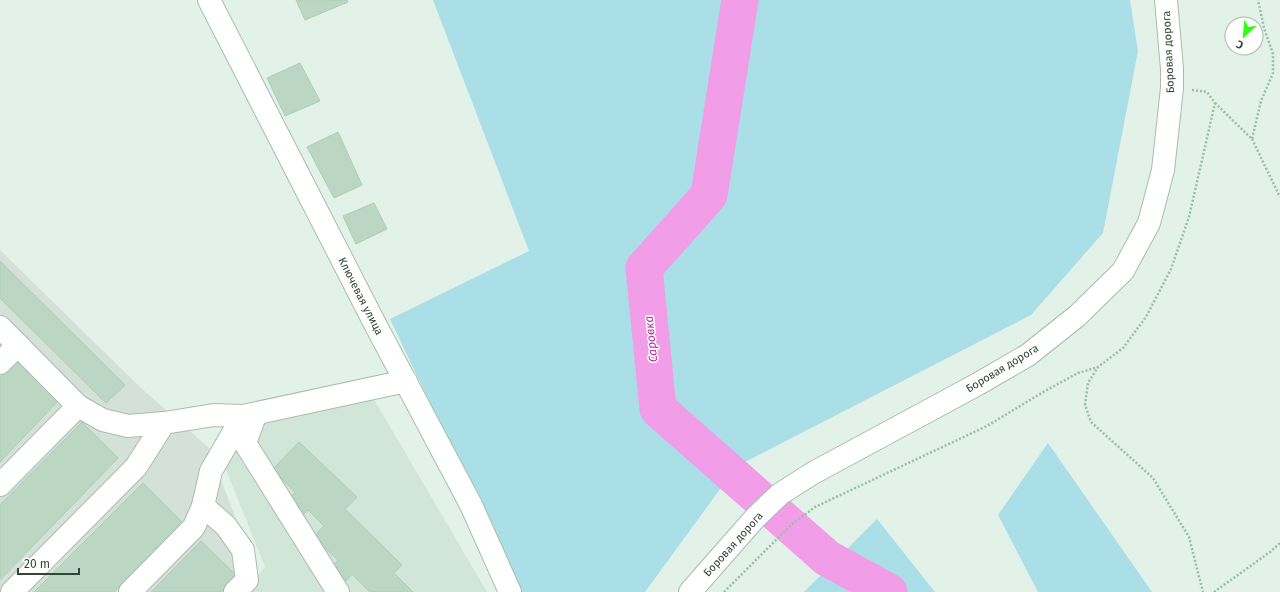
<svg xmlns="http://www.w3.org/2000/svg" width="1280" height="592" viewBox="0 0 1280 592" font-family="'Fira Sans',sans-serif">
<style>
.residential{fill:#d1e6d9}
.industrial{fill:#d5e1d8}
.green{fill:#aadfe7}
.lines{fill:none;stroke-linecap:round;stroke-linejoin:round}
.river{stroke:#f19de8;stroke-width:37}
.building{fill:#bbd7c3;stroke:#abceb6}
.minor-casing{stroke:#a6bdae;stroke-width:24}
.path{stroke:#97bfa4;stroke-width:2.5;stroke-dasharray:2 2;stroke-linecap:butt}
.minor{stroke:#fff;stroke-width:22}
.labels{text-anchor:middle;stroke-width:3;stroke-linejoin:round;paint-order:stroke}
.street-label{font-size:11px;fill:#334438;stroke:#fff}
.water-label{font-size:12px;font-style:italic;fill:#b02ba1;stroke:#fff}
</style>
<rect width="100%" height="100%" fill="#e3f2e9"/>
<path class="residential" d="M368,389L487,592H242L265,567L214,440L296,397Z"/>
<path class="industrial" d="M0,250L140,387L209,448L260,582L250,592H0Z"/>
<g class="green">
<path d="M433,0H1130L1138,51L1103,233L1031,315L737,466L645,592H520L390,319L529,251Z"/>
<path d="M1048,443L1152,592H1038L998,515Z"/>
<path d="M877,519L935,592H804Z"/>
</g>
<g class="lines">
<path class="river" d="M740,0L709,195L644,268L658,409L827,558L889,592"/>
</g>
<g class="building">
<path d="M296,0H347L348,2L305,20Z"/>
<path d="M300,63L320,101L285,116L267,78Z"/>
<path d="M338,132L362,185L334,198L307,147Z"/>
<path d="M374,203L387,229L356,244L343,216Z"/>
<path d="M0,261L125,385L106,403L0,298Z"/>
<path d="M18,359L59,400L0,462V377Z"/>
<path d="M82,422L118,458L0,580V505Z"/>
<path d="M299,442L357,497L345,509L402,565L394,573L413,592H370L352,574L346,581L331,567L338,560L313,537L324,526L308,510L303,515L288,500L295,492L272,470Z"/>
<path d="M143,483L183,523L114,592H34Z"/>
<path d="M201,541L237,576L221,592H151Z"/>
</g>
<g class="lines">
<defs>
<g id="minor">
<path d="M209,0L374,322L471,505L510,592"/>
<path d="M0,327L78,406L103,420L128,426L164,423L214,415L243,416L406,381"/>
<path d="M0,363L18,345"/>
<path d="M255,416L245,443L338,592"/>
<path d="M0,485L78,406"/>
<path d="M203,506L226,526L243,550L247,580L235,592"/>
<path d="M12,592L136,467L164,423"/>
<path d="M130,592L194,527L203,506L211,471L243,416"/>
<path d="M690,592L755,518L780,494L813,473L978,384L1028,355L1077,316L1123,271L1149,223L1163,170L1172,88V69L1166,0"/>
</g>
</defs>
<use href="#minor" class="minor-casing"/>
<g class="path">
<path d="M1192,90L1207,92L1215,103L1189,217L1171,269L1146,317L1123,348L1098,367L1088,383L1085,405L1091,422L1153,478L1189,537L1203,592"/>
<path d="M1215,103L1252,139L1261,101L1273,73V54L1264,28L1258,0"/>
<path d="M1252,139L1280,197"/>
<path d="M724,592L791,525L815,507L987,426L1045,391L1078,373L1098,367"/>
<path d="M1214,592L1270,552L1280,543"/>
</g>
<use href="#minor" class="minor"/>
</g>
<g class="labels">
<g class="street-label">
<text transform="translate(1168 52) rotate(-93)" y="4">Боровая дорога</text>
<text transform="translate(361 296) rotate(63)" y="4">Ключевая улица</text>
<text transform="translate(1002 368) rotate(-31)" y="4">Боровая дорога</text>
<text transform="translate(733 544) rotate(-48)" y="4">Боровая дорога</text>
</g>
<g class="water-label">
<text transform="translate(651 339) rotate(-96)" y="4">Саровка</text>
</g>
</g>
<g transform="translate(1244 36) rotate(206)"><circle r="19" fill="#ffffff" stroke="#adb4af"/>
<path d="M0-3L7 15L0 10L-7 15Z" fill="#33fd0e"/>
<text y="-6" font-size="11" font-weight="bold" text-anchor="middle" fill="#334438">С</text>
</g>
<path d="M18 568v6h61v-6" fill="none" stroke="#334438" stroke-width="2"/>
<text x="24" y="568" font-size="12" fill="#334438" stroke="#ffffff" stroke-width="3" paint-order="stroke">20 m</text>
</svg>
